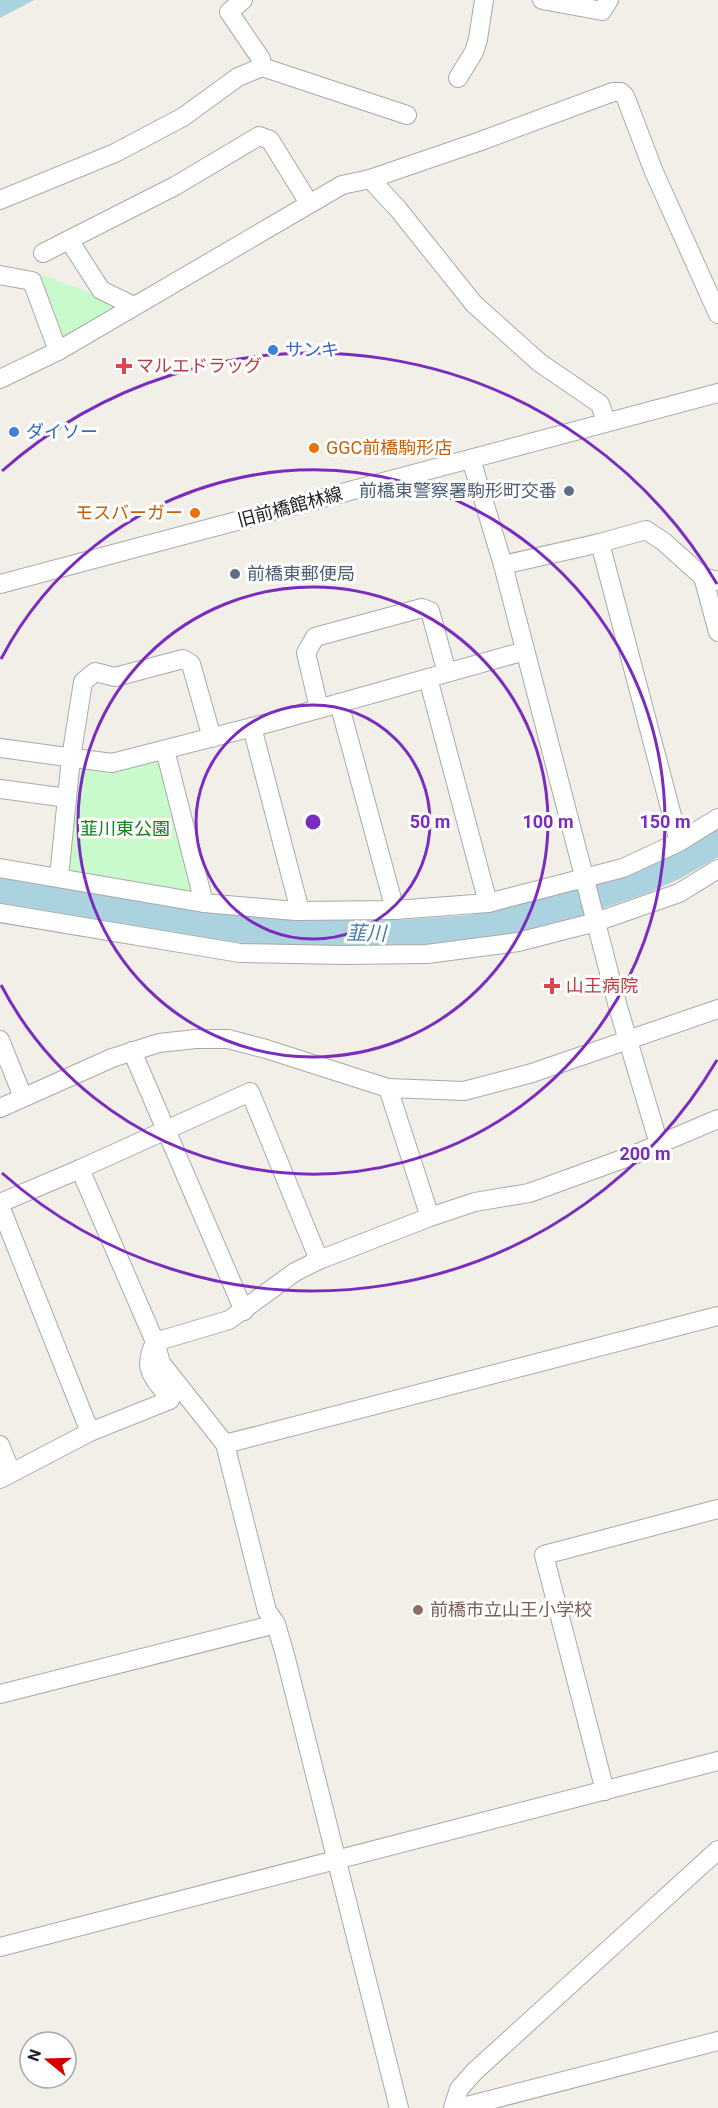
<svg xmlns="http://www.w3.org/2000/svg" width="718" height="2108" viewBox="0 0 718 2108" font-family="Roboto,'Noto Sans JP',sans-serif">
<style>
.park{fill:#c8facc}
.water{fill:#aad3df}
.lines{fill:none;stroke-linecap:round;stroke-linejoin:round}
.river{stroke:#aad3df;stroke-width:28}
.minor-casing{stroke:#a9a9a9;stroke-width:20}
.minor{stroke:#fff;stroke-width:18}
.ring{fill:none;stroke:#7b2cbf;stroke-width:3}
.shop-dot{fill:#3f7fe0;stroke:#fff;stroke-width:2}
.health-dot{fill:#e0444e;stroke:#fff;stroke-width:2}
.food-dot{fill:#e8710a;stroke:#fff;stroke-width:2}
.service-dot{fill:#5c6f8a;stroke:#fff;stroke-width:2}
.education-dot{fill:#8d6e63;stroke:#fff;stroke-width:2}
.labels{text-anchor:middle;stroke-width:6;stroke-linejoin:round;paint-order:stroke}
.shop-label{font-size:18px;fill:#366cbe;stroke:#fff;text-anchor:start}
.health-label{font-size:18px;fill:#be3a42;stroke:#fff;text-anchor:start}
.food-label{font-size:18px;fill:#c56008;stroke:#fff;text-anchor:start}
.service-label{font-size:18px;fill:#4e5e75;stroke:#fff;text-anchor:end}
.street-label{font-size:18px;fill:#222;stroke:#fff}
.park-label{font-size:18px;fill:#0c8416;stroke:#fff}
.education-label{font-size:18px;fill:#785e54;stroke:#fff;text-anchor:start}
.water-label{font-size:20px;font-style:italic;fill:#4a7aab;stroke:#fff}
.centre{fill:#7b2cbf;stroke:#fff;stroke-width:3}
.ring-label{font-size:18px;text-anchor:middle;font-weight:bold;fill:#7b2cbf;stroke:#fff;stroke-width:6;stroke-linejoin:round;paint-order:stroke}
</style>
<rect width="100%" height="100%" fill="#f2efe9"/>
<g class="park">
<path d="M37,273L115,302V310L67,338L59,335Z"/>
<path d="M154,758L163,763L194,887L186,893L72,873L66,864L79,769L86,766Z"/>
</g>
<path class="water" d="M0,0H34L0,18Z"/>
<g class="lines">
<path class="river" d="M0,891L226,927L277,932L401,934L471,929L509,922L560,908L645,879L672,867L718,841"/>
<defs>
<g id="minor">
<path d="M542,0L602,11L609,0"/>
<path d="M262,67L407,115"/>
<path d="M458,78L474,52L478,39L484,0"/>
<path d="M370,179L398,209L474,304L540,363L600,404L606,421"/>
<path d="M0,200L115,153L183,117L238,77L262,67L261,59L229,12L243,0"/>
<path d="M69,240L101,290L134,306"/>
<path d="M43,253L175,186L259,136L270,140L309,203"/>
<path d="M0,275L32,281L58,351"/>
<path d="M0,379L58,351L342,185L370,179L478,142L613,92H621L625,96L654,172L718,314"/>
<path d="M471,459L503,565L618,1007L659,1144"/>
<path d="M600,543L679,842"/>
<path d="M503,565L600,543L646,530L664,542L703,577L718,581"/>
<path d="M703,577L718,632"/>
<path d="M0,584L718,393"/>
<path d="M428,678L488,903"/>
<path d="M339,703L395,910"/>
<path d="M319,708L306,653L315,637L422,608L430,611L447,673"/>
<path d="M252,727L300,911"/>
<path d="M0,748L112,763L272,722L525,651"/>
<path d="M165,750L204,903"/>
<path d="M0,789L67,798"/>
<path d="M0,868L204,903L296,911L395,910L488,903L623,868L679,842L718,818"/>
<path d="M59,877L71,758L83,682L95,672L115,677L183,659L191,664L212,738"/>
<path d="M0,913L240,953L343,955L427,954L518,942L596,922L679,893L718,869"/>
<path d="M0,1040L23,1097"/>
<path d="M132,1051L244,1311"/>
<path d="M388,1088L430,1217"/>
<path d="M0,1108L112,1058L159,1043L196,1039H228L266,1049L388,1088L464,1091L532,1073L718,1009"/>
<path d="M80,1169L155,1342L161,1363L225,1444L267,1611L276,1624L285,1655L399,2108"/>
<path d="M0,1203L80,1169L250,1092L319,1260"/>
<path d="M0,1206L90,1432"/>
<path d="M225,1444L718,1316"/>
<path d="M0,1445L11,1472"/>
<path d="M0,1479L90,1432L170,1400C154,1376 141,1371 155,1342L229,1320L295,1272L319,1260L430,1217L475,1202L529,1193L631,1156L718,1119"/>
<path d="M0,1694L276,1624"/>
<path d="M605,1791L544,1555L718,1509"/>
<path d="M0,1947L718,1761"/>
<path d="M453,2108L459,2089L475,2071L718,1850"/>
<path d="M459,2108L718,2041"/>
</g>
</defs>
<use href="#minor" class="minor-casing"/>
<use href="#minor" class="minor"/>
</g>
<g class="ring">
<circle cx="313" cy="822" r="117"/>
<circle cx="313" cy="822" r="235"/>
<path d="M1 659A352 352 0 1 1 1 985"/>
<path d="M717 1060A469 469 0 0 1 2 1173M2 471A469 469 0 0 1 717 584"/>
</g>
<g class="shop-dot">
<circle cx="273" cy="350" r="6"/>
<circle cx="14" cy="432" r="6"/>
</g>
<g class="health-dot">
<path d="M121 357h6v6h6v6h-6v6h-6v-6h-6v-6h6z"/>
<path d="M549 977h6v6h6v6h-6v6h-6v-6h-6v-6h6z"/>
</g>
<g class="food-dot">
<circle cx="314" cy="448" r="6"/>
<circle cx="195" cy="513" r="6"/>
</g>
<g class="service-dot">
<circle cx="569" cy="491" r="6"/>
<circle cx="235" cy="574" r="6"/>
</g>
<circle class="education-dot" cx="418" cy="1610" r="6"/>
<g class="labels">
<g class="shop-label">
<text x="285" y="356">サンキ</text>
<text x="26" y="438">ダイソー</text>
</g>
<g class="health-label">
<text x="136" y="372">マルエドラッグ</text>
<text x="566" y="992">山王病院</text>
</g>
<g class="food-label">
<text x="326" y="454">GGC前橋駒形店</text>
<text x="183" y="519" text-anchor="end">モスバーガー</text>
</g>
<g class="service-label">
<text x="557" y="497">前橋東警察署駒形町交番</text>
<text x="247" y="580" text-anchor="start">前橋東郵便局</text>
</g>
<g class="street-label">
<text transform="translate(290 507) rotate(-15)" y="6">旧前橋館林線</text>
</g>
<g class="park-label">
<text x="125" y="835">韮川東公園</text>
</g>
<g class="education-label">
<text x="430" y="1616">前橋市立山王小学校</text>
</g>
<g class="water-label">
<text transform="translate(366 933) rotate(1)" y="7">韮川</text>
</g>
</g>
<circle cx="313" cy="822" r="9" class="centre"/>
<g class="ring-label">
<text x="430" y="828">50 m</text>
<text x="548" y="828">100 m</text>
<text x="665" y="828">150 m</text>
<text x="645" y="1160">200 m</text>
</g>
<g transform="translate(48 2060) rotate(289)"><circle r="28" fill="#ffffff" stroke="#a7a7a7" stroke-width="1.5"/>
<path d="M0-4.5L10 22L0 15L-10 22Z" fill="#d40000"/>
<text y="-9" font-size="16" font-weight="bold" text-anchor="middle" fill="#222222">N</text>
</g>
</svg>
